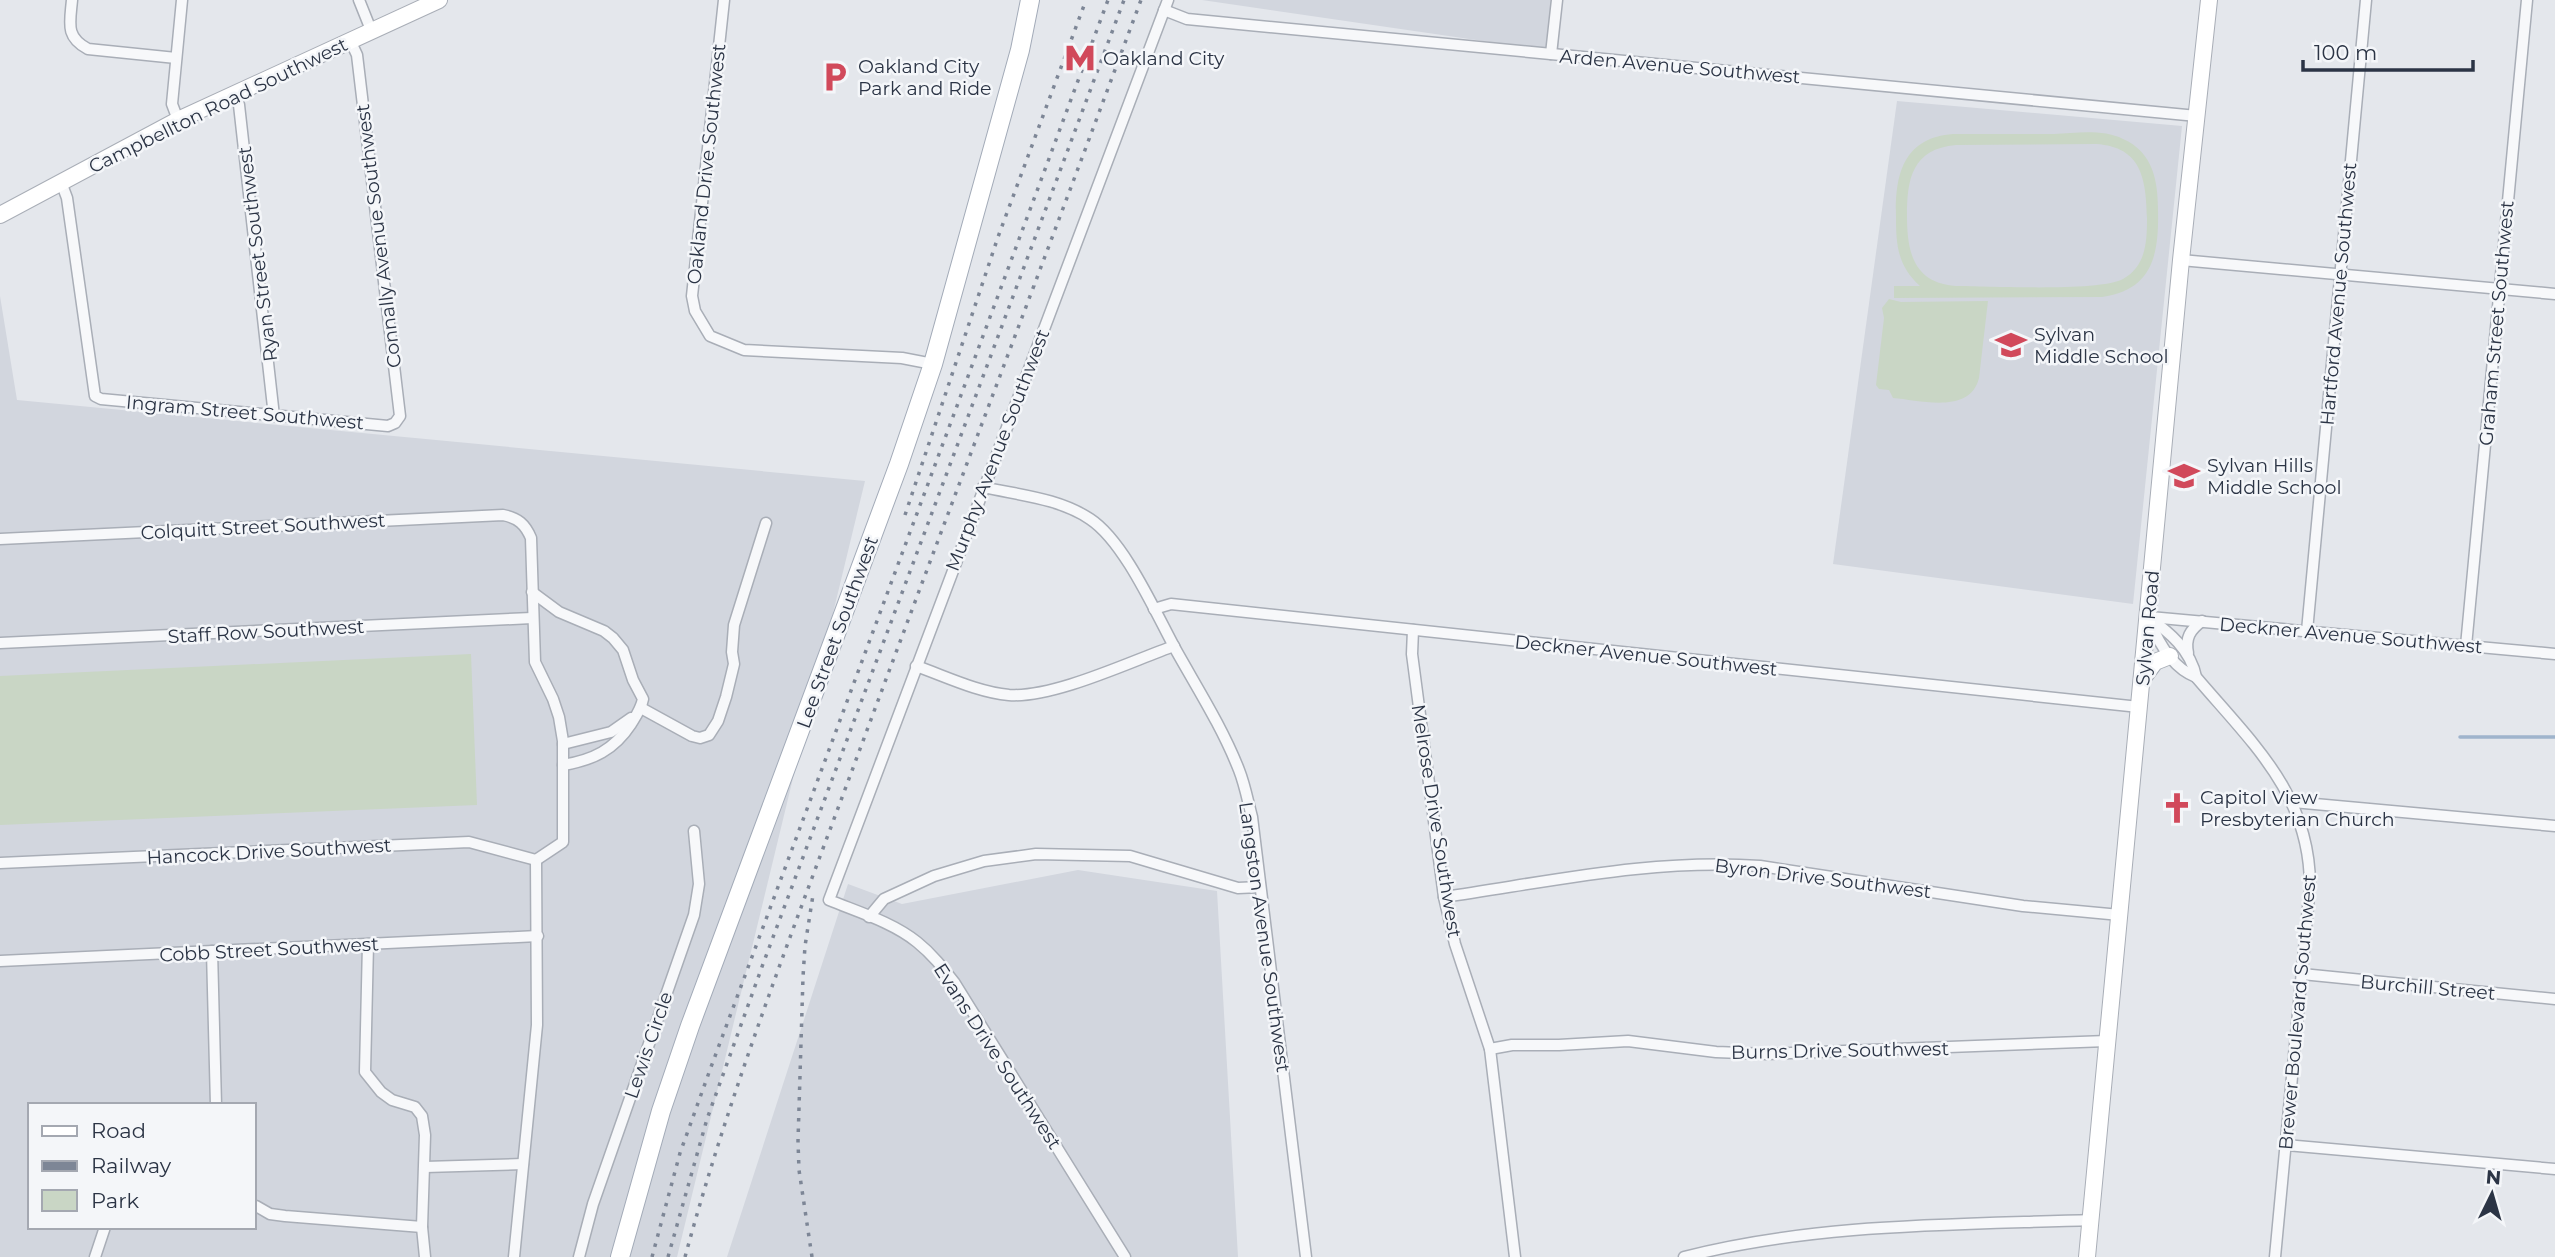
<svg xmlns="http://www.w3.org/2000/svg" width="2555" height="1257" viewBox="0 0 2555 1257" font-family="Montserrat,sans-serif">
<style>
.built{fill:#d2d6de;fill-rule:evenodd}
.green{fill:#c9d6c5;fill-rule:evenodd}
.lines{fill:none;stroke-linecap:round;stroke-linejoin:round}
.stream{stroke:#9fb4cc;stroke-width:3.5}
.minor-casing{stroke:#a9aeb7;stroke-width:13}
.secondary-casing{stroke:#a9aeb7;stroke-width:18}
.primary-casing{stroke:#a3abb8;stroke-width:20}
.minor{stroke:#f7f8fa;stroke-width:10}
.secondary{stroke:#fff;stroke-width:16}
.primary{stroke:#fff;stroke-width:18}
.rail{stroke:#7d8696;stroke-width:3.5;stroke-dasharray:3.5 7;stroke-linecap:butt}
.labels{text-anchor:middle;stroke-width:5;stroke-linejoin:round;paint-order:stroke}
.poi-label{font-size:19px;fill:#2b3445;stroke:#f4f6f9;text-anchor:start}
.street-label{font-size:19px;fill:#2b3445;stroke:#f4f6f9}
</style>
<rect width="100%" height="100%" fill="#e4e7ec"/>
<g class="built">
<path d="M1202,0H1562L1558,52Z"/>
<path d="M1897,101L2182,126L2133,604L1833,564Z"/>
<path d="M0,296L17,400L865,481L677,1257H0ZM30,1105H254V1227H30Z"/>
<path d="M1078,870L1217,891L1238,1257H727L848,884L902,904Z"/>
</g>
<g class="green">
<path d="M1953,134C1987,134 2021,134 2054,134C2076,133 2103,129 2123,139C2153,152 2158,181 2158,210C2159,254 2153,290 2102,297L1894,298V286H1920C1898,266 1896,246 1896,217C1895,175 1903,138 1953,134ZM1956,145L2096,144C2142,147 2146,179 2147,218C2147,242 2146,266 2123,279C2099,292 1989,286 1956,286C1913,283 1907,251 1907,216C1907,179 1912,149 1956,145Z"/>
<path d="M1889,299L1901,302L1988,301L1979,378C1970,415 1919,400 1893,398L1889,390L1879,389L1876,385L1884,318L1882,308Z"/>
<path d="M471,654L477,805L0,825V676Z"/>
</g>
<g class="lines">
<path class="stream" d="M2460,737H2555"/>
<defs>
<g id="minor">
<path d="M72,0C70,23 65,37 88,49L176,58"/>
<path d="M359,0L371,30"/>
<path d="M724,0L692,296L695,311L710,336L744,350L902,358L933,364"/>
<path d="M1164,10L1187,19L2197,116"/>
<path d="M1551,54L1557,0"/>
<path d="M235,92L239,105L274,416"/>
<path d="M178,120L172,104L182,0"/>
<path d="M61,182L67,198L95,396L101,399L388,426L395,423L400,416L357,55L350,40"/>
<path d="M2181,260L2555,294"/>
<path d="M983,487C1018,495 1059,498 1090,519C1125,542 1156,614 1177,652C1199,691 1223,729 1239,770C1245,785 1248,802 1252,817L1306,1257"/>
<path d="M0,539L503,515C518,518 525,524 531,538L535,662L553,699L559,717L563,741V842L536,860"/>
<path d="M532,592L559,612L604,631L613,638L623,650L633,680L643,699C641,709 636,716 631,724C614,750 593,760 563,765"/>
<path d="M1154,609L1171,604L2139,707"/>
<path d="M2148,617C2169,632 2191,650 2196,677C2252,743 2310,794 2310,886L2275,1257"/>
<path d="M2150,617L2555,654"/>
<path d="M2149,619C2158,642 2172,668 2196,677"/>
<path d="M1413,630L1412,654L1444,897L1455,944L1490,1049L1515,1257"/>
<path d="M2307,631L2366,0"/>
<path d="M0,643L532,618"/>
<path d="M2466,646L2527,0"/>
<path d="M2188,653C2185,638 2190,630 2202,621"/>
<path d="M916,666C945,676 977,692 1009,695C1054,698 1129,662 1174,646"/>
<path d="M641,708L692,736L700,738L709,735L718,721L726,697L734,664L732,652L734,625L766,523"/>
<path d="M563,744L611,732L631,718"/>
<path d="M2293,802L2555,826"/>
<path d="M0,863L469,842L536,860"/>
<path d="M1444,897C1548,882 1654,858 1760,866L2023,906L2120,915"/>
<path d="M869,917L884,899L934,876L984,861L1036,854L1130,856L1238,888L1260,887"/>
<path d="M368,944L365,1072L381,1092L392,1100L415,1107L422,1116L425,1135L422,1227L425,1257"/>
<path d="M212,951L216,1105"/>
<path d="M0,961L538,936"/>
<path d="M2302,974L2555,999"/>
<path d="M1490,1049L1512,1045H1559L1628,1041L1716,1052L1767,1054L2107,1041"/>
<path d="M2285,1145L2555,1169"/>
<path d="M425,1167L523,1164"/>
<path d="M256,1206L270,1214L285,1216L422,1227"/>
<path d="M95,1257L105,1227"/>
<path d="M514,1257L537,1025L536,860"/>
<path d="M579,1257L593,1204L694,915L699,884L694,831"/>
<path d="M1125,1257L954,982C943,968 932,954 917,942C892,922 858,912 829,900L1168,0"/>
<path d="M1684,1257C1817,1223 1954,1225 2091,1220"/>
</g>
<g id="secondary">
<path d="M0,215L178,120L439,0"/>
<path d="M2143,678L2155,662L2170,656"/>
<path d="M2087,1257L2181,260L2209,0"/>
</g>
<path id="primary" d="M620,1257L661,1111L690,1026L899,464L933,364L1020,50L1030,0"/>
</defs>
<use href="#minor" class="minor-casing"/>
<use href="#secondary" class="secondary-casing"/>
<use href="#primary" class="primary-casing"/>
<use href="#minor" class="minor"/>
<use href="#secondary" class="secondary"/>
<use href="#primary" class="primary"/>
<g class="rail">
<path d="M905,515L998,237L1086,0"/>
<path d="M652,1257L680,1153L711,1067L1108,0"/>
<path d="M668,1257L707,1119L763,964L1124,0"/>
<path d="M685,1257C732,1084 798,917 860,749C953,499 1048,250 1141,0"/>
<path d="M812,1257L799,1170L798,1141L803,977L805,946L813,895"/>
</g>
</g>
<defs>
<symbol id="metro-bare" viewBox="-9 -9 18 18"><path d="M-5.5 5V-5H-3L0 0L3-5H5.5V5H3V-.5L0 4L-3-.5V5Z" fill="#d1495b" stroke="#f4f6f9" stroke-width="2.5" paint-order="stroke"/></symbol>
<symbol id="parking-bare" viewBox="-9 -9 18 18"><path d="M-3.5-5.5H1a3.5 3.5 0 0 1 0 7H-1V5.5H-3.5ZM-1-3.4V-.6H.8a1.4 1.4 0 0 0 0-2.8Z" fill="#d1495b" stroke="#f4f6f9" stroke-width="2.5" paint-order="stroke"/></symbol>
<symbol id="school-bare" viewBox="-9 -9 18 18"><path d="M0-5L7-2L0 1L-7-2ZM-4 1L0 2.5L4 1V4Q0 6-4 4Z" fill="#d1495b" stroke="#f4f6f9" stroke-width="2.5" paint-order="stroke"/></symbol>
<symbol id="church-bare" viewBox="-9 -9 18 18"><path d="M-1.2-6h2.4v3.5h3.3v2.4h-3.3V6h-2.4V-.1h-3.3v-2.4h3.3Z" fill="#d1495b" stroke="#f4f6f9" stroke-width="2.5" paint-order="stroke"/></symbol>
</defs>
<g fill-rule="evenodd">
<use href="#metro-bare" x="1058" y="36" width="44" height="44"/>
<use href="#parking-bare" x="813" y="55" width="44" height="44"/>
<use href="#school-bare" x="1989" y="323" width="44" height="44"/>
<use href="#school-bare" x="2162" y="454" width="44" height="44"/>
<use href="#church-bare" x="2155" y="786" width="44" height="44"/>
</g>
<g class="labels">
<g class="poi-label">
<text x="1103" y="65">Oakland City</text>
<text x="858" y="73">Oakland City<tspan x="858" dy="22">Park and Ride</tspan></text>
<text x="2034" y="341">Sylvan<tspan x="2034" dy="22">Middle School</tspan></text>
<text x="2207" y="472">Sylvan Hills<tspan x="2207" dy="22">Middle School</tspan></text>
<text x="2200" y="804">Capitol View<tspan x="2200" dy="22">Presbyterian Church</tspan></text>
</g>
<g class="street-label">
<text transform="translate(1680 66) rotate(5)" y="7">Arden Avenue Southwest</text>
<text transform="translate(218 105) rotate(-26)" y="7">Campbellton Road Southwest</text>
<text transform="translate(706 164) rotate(-84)" y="7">Oakland Drive Southwest</text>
<text transform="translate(378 236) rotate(-97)" y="7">Connally Avenue Southwest</text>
<text transform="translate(257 254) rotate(-97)" y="7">Ryan Street Southwest</text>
<text transform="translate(2338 294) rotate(-85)" y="7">Hartford Avenue Southwest</text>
<text transform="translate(2496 323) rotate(-85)" y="7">Graham Street Southwest</text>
<text transform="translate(245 412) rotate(5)" y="7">Ingram Street Southwest</text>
<text transform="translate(997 450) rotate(-69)" y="7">Murphy Avenue Southwest</text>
<text transform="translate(263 526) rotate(-3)" y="7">Colquitt Street Southwest</text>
<text transform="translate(2147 628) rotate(-85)" y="7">Sylvan Road</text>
<text transform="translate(266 631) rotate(-3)" y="7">Staff Row Southwest</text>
<text transform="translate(837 632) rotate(-70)" y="7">Lee Street Southwest</text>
<text transform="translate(2351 635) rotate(5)" y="7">Deckner Avenue Southwest</text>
<text transform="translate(1646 655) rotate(6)" y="7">Deckner Avenue Southwest</text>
<text transform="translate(1437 821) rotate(81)" y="7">Melrose Drive Southwest</text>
<text transform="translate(269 851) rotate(-3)" y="7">Hancock Drive Southwest</text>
<text transform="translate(1823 878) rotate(7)" y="7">Byron Drive Southwest</text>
<text transform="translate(1265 937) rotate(82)" y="7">Langston Avenue Southwest</text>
<text transform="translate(269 949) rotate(-3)" y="7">Cobb Street Southwest</text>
<text transform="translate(2428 987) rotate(5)" y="7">Burchill Street</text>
<text transform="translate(2297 1012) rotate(-85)" y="7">Brewer Boulevard Southwest</text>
<text transform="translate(648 1045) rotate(-71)" y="7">Lewis Circle</text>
<text transform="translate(1840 1050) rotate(-1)" y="7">Burns Drive Southwest</text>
<text transform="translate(998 1056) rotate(57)" y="7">Evans Drive Southwest</text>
</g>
</g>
<rect x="28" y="1103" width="228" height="126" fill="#f4f6f9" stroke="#a4a8b1" stroke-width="2"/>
<rect x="42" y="1126" width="35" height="10" fill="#ffffff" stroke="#a4a8b1" stroke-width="2"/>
<text x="91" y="1138" font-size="21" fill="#2b3445">Road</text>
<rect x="42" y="1161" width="35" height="10" fill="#7d8696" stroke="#a4a8b1" stroke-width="2"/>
<text x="91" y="1173" font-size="21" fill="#2b3445">Railway</text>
<rect x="42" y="1190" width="35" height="21" fill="#c9d6c5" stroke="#a4a8b1" stroke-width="2"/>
<text x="91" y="1208" font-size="21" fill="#2b3445">Park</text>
<g transform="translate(2492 1194) rotate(5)" stroke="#f4f6f9" stroke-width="5" paint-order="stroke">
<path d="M0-5L12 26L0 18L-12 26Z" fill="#2b3445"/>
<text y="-10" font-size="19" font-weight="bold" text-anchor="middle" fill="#2b3445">N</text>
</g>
<path d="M2303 60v10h170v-10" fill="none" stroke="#2b3445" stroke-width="3.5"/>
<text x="2314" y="60" font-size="21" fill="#2b3445" stroke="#f4f6f9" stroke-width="5" paint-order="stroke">100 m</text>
</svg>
